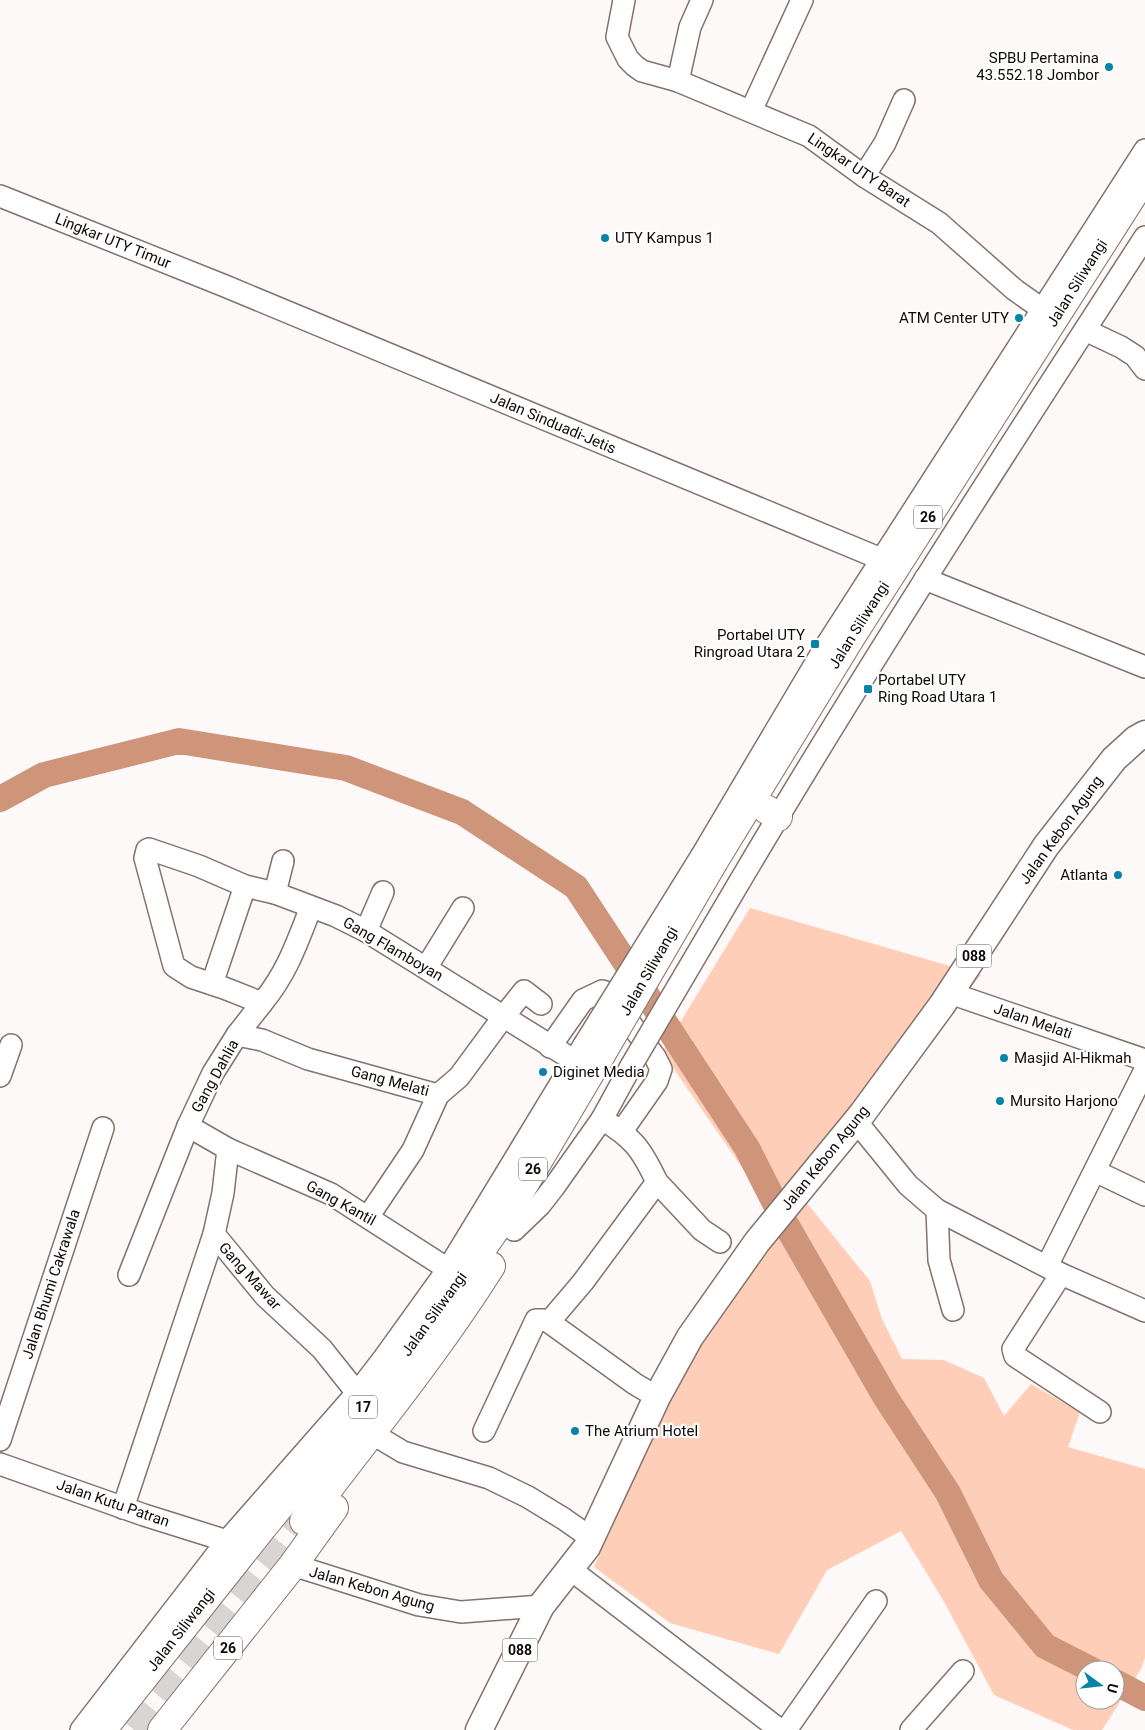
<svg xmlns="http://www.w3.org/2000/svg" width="1145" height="1730" viewBox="0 0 1145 1730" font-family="Roboto,sans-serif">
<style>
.green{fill:#feceb9;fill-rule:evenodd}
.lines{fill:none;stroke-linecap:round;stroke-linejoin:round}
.river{stroke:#ce957b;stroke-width:26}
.highway-tunnel{stroke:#d9d5d4;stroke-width:28;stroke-dasharray:28 14;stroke-linecap:butt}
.minor-casing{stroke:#82736c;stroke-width:24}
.major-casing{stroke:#82736c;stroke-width:29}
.highway-casing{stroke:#82736c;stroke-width:30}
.minor{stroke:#fff;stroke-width:21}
.major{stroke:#fff;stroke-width:26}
.highway{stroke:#fff;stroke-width:28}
.minor-bridge-casing{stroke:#82736c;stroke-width:24;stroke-linecap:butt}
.highway-bridge-casing{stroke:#82736c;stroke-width:30;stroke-linecap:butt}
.minor-bridge{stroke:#fff;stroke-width:21}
.highway-bridge{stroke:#fff;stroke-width:28}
.poi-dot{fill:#0684a8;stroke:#fff;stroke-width:2}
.labels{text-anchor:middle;stroke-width:4.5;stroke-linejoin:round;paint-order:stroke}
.shield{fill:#fff;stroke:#575452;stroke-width:1}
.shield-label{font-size:14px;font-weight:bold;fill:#0f0a08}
.poi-label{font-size:15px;fill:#0f0a08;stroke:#fff;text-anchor:start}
.street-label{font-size:15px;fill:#0f0a08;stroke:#fff}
</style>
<rect width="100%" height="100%" fill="#fdf9f8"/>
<g class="green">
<path d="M750,908L981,975L777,1218L662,1052Z"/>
<path d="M806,1202L870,1281L882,1319L902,1359L944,1360L984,1378L1004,1416L1031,1384L1080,1412L1068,1447L1145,1469V1658L1141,1669L1102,1730H1073L994,1695L943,1600L901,1531L827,1570L779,1654L670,1623L594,1567L679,1378L781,1230ZM1085,1670H1115V1700H1085Z"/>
</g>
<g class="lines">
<g class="river">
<path d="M0,799L44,775L179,741L346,768L462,812L576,887L747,1148L784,1221L886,1398L948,1493L991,1580L1045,1646L1092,1670"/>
<path d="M1115,1682L1145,1698"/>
</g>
<path class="highway-tunnel" d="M134,1730L304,1521"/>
<defs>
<g id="minor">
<path d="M624,0L617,37L628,59L635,66L642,71L678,81L809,136L864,176L939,223L1015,290L1042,309"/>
<path d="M678,81L690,27L702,0"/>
<path d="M751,111L802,0"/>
<path d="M864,176L885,143L904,100"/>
<path d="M0,196L225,286L881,559"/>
<path d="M1085,330L1121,347L1135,356L1145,369"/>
<path d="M925,579L1145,667"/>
<path d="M702,855L824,649L1145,150"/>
<path d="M740,881C869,663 1007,450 1145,237"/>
<path d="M275,893L283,861"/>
<path d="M311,907C297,943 287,973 262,1003L224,988L191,977L174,966L145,858L147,850L149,849L199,866L245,886L275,893L336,916L366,931L575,1061"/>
<path d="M366,931L383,892"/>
<path d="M426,968L463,908"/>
<path d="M212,984L245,886"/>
<path d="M950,993L1145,1060"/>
<path d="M237,1035L262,1040L308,1059L438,1095L413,1150L368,1217"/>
<path d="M550,1047L583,1000L602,991L608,993L655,1057L661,1069L657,1081L622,1131"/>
<path d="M0,1076L11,1045"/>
<path d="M438,1095L459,1077L504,1016L524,991L541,1004"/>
<path d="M856,1121L908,1185L937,1210L1061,1274L1145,1311"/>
<path d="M188,1126L228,1149L223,1193L214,1234L265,1296L322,1349L357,1393"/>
<path d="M228,1149L331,1194L448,1269"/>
<path d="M1095,1171L1145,1195"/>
<path d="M657,1182L702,1230L720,1242"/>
<path d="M937,1210L939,1260L953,1310"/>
<path d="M514,1230L540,1205L554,1187L602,1119L631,1066"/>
<path d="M1047,1266L1145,1070"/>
<path d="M1061,1274L1013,1349L1015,1356L1100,1412"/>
<path d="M129,1275L188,1126L213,1073L237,1035L262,1003"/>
<path d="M549,1322L583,1282L657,1182C641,1148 633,1138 602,1119"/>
<path d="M484,1431L536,1320H544L549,1322L635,1384L657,1397"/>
<path d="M0,1440L103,1128"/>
<path d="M383,1440L403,1452L489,1478L528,1497L564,1519L591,1538"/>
<path d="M0,1464L144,1515L227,1541"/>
<path d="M123,1508L214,1234"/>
<path d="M293,1565L419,1605L461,1612L541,1606"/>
<path d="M570,1569L780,1730"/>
<path d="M81,1730L227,1541L357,1393L384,1358L448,1269L584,1045"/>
<path d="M786,1730L876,1601"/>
<path d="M911,1730L963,1671"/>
</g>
<path id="major" d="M479,1730L541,1606L587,1547L657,1397L690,1337L757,1242L862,1114L942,1005L1046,846L1114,759L1136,739L1145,734"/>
<g id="highway">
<path d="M766,809L778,817"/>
<path d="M714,861L851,637L1145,176"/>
<path d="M304,1521C367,1437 435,1355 491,1266"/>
<path d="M102,1730L262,1528L395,1367L459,1282L510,1208L602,1053"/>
<path d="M162,1730L293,1565L334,1508"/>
</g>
</defs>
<use href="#minor" class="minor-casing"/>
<use href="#major" class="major-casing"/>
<use href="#highway" class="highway-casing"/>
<use href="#minor" class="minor"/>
<use href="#major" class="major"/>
<use href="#highway" class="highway"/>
<defs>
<g id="minor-bridge">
<path d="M584,1045L702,855"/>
<path d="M631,1066L740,881"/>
</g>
<path id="highway-bridge" d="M602,1053L714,861"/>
</defs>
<use href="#minor-bridge" class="minor-bridge-casing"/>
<use href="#highway-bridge" class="highway-bridge-casing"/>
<use href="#minor-bridge" class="minor-bridge"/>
<use href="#highway-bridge" class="highway-bridge"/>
</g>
<g class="poi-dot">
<circle cx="1109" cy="67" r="5"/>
<circle cx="605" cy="238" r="5"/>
<circle cx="1019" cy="318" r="5"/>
<rect x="810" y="639" width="10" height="10" rx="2.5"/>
<rect x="863" y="684" width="10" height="10" rx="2.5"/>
<circle cx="1118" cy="875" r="5"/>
<circle cx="1004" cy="1058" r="5"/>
<circle cx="543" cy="1072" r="5"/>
<circle cx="1000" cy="1101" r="5"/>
<circle cx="575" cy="1431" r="5"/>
</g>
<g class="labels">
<g class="shield">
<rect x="914" y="505.5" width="28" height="23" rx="4"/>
<rect x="956.5" y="944.5" width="35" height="23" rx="4"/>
<rect x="519" y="1157.5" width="28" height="23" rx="4"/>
<rect x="349" y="1395.5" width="28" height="23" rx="4"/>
<rect x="214" y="1636.5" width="28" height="23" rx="4"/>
<rect x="502.5" y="1638.5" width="35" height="23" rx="4"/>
</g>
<g class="shield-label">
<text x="928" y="522">26</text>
<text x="974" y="961">088</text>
<text x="533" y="1174">26</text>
<text x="363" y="1412">17</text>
<text x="228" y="1653">26</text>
<text x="520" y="1655">088</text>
</g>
<g class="poi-label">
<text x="1099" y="63" text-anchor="end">SPBU Pertamina<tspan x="1099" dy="17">43.552.18 Jombor</tspan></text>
<text x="615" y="243">UTY Kampus 1</text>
<text x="1009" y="323" text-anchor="end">ATM Center UTY</text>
<text x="805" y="640" text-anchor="end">Portabel UTY<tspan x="805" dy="17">Ringroad Utara 2</tspan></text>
<text x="878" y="685">Portabel UTY<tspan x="878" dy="17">Ring Road Utara 1</tspan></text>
<text x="1108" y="880" text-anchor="end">Atlanta</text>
<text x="1014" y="1063">Masjid Al-Hikmah</text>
<text x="553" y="1077">Diginet Media</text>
<text x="1010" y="1106">Mursito Harjono</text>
<text x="585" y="1436">The Atrium Hotel</text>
</g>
<g class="street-label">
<text transform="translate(859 170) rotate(34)" y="5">Lingkar UTY Barat</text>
<text transform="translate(113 241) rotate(22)" y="5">Lingkar UTY Timur</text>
<text transform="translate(1077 283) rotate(-58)" y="5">Jalan Siliwangi</text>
<text transform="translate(553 423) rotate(23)" y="5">Jalan Sinduadi-Jetis</text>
<text transform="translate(859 625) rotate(-58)" y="5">Jalan Siliwangi</text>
<text transform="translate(1061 830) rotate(-54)" y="5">Jalan Kebon Agung</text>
<text transform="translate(393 949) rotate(30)" y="5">Gang Flamboyan</text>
<text transform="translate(649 971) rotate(-60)" y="5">Jalan Siliwangi</text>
<text transform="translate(1033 1021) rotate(19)" y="5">Jalan Melati</text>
<text transform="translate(215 1076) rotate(-61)" y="5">Gang Dahlia</text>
<text transform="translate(390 1081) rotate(15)" y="5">Gang Melati</text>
<text transform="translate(825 1158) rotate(-51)" y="5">Jalan Kebon Agung</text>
<text transform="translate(341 1203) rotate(29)" y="5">Gang Kantil</text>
<text transform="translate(250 1276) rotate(48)" y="5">Gang Mawar</text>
<text transform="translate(51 1284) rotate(-72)" y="5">Jalan Bhumi Cakrawala</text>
<text transform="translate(434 1314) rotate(-54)" y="5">Jalan Siliwangi</text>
<text transform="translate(113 1503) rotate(19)" y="5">Jalan Kutu Patran</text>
<text transform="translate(372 1589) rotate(16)" y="5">Jalan Kebon Agung</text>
<text transform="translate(181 1630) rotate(-52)" y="5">Jalan Siliwangi</text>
</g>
</g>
<g transform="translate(1100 1685) rotate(105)"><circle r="24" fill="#ffffff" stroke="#9f9d9c"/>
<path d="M0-4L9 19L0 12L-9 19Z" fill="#0684a8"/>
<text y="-8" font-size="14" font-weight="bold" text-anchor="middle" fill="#0f0a08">U</text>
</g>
</svg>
